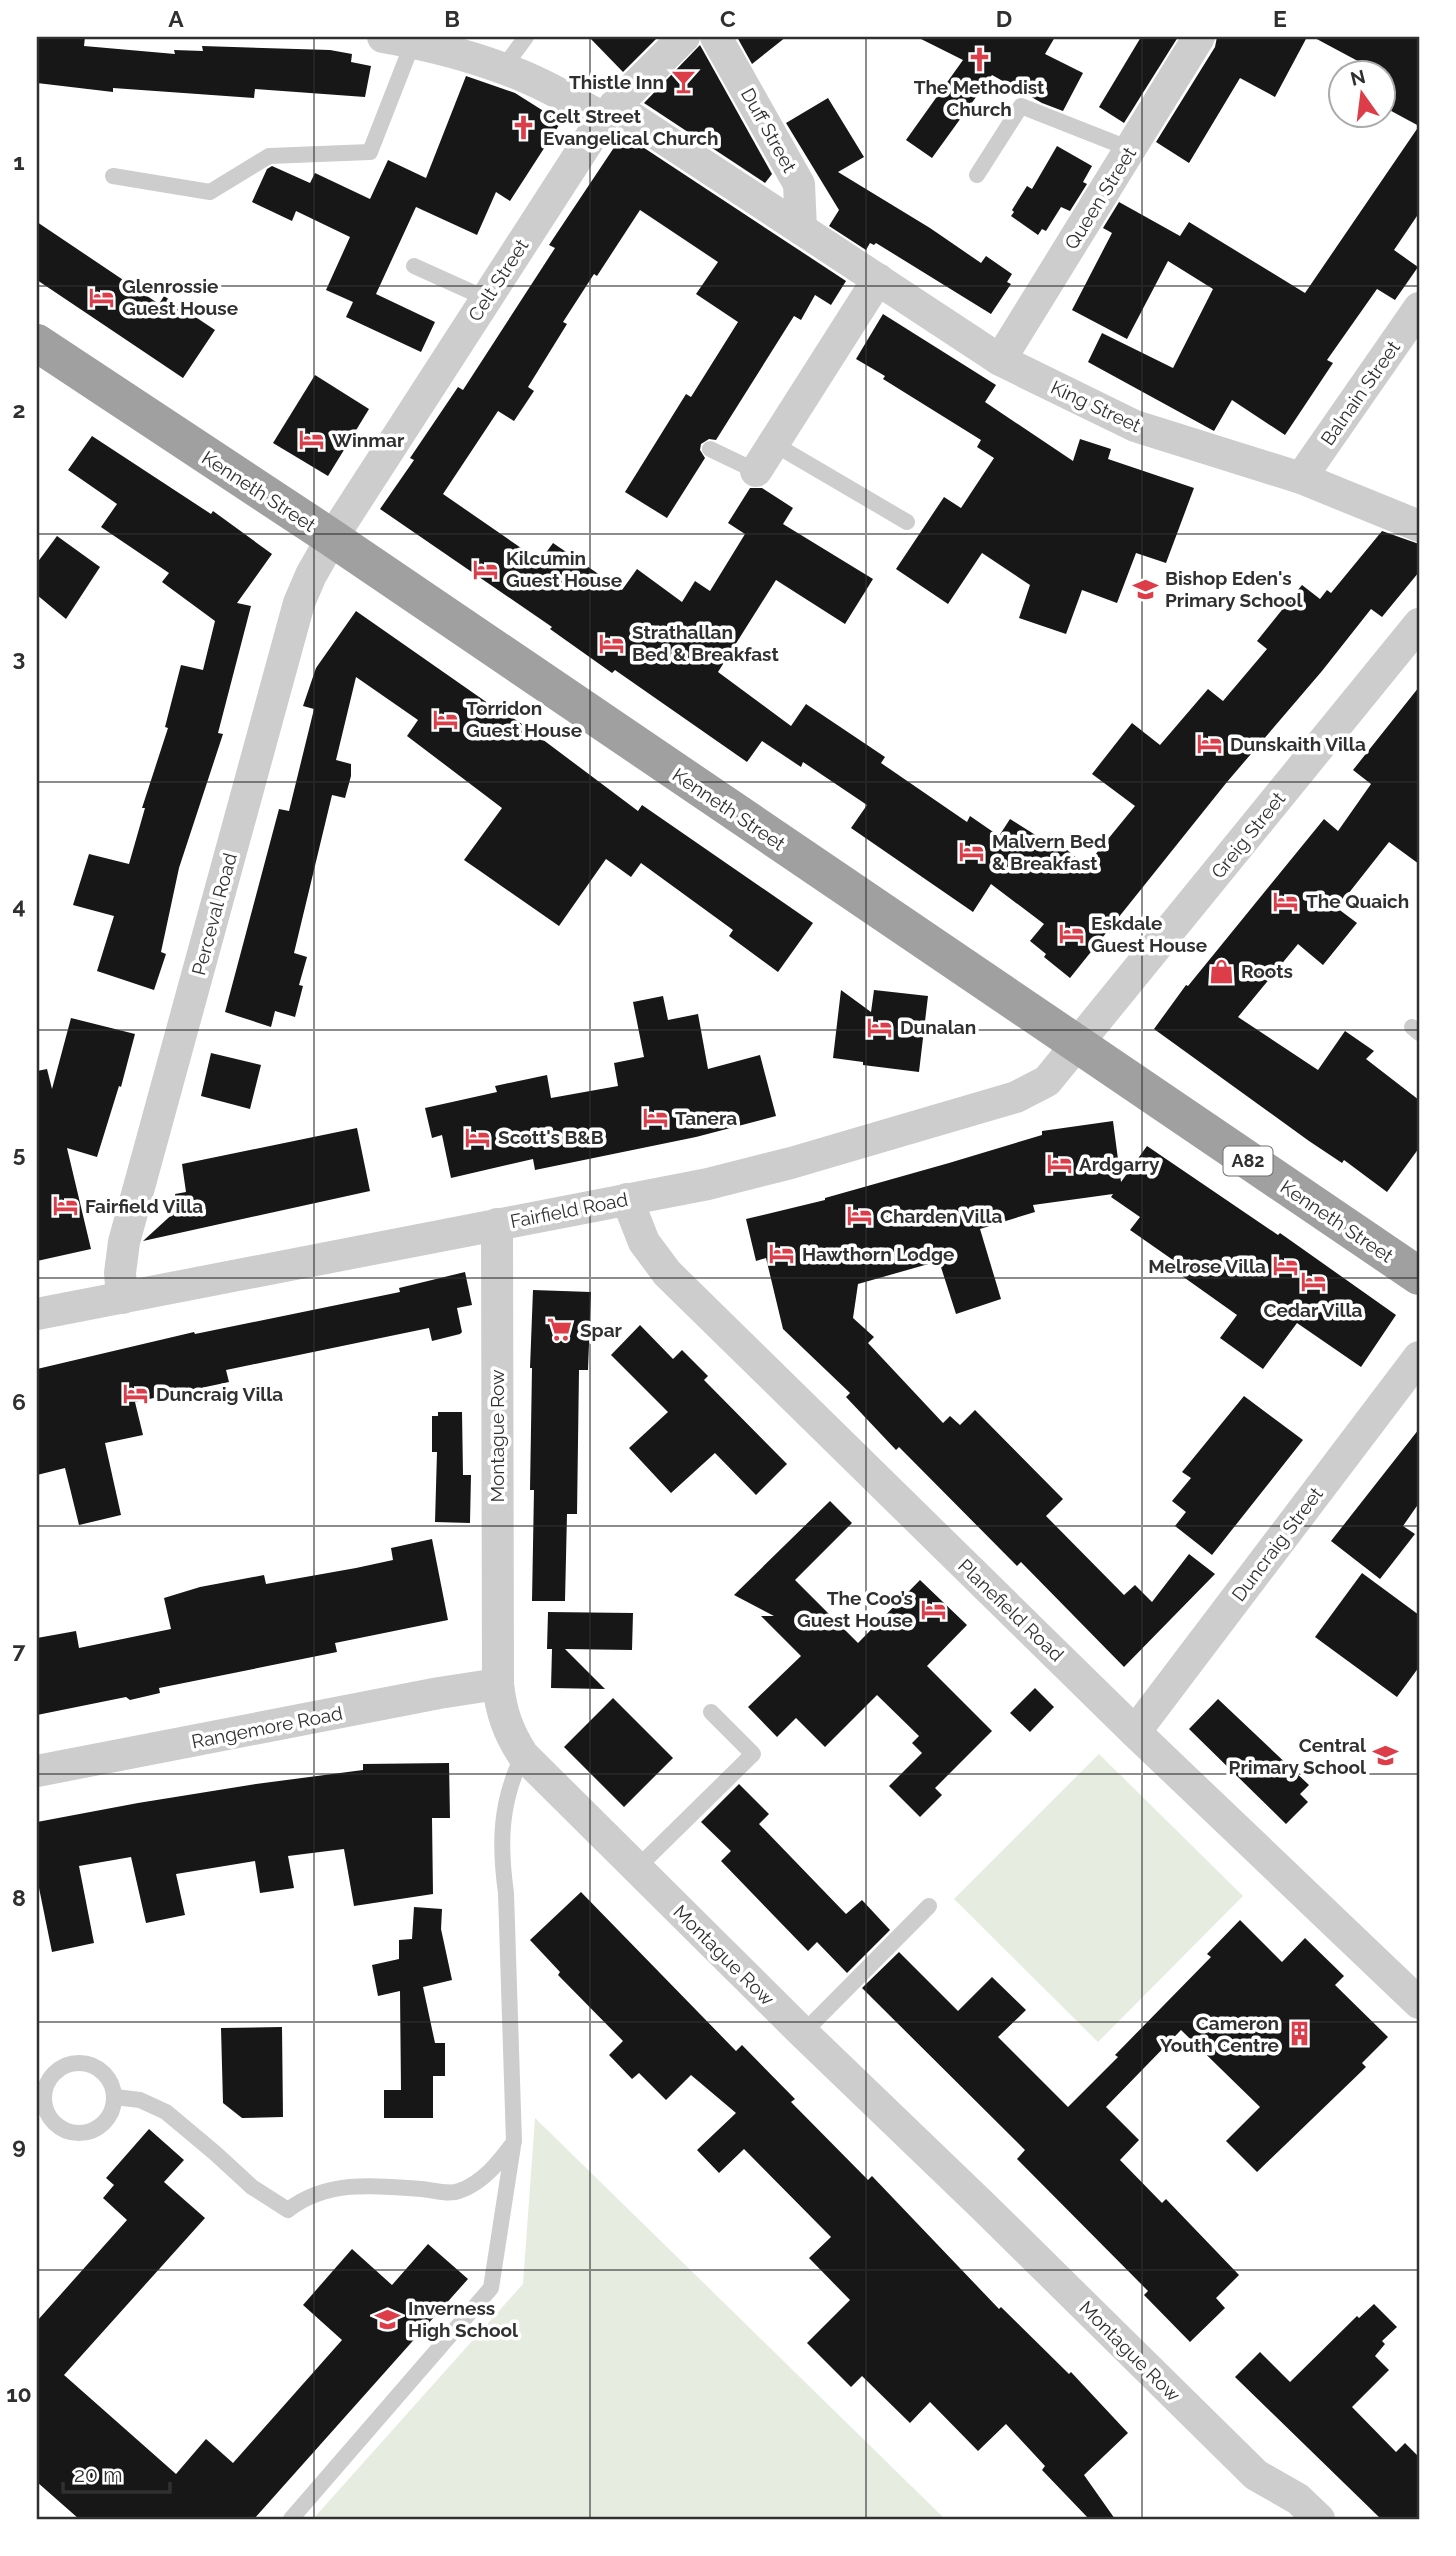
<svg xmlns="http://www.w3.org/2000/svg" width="1456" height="2556" viewBox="0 0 1456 2556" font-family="Raleway,sans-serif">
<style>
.green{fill:#e6ecdf}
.building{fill:#171717}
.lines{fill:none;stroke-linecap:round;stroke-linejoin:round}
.service{stroke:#cdcdcd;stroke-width:16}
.minor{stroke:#cdcdcd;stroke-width:32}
.trunk{stroke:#a0a0a0;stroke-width:38}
.grid{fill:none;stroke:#303030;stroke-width:2;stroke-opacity:0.55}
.labels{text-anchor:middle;stroke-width:7;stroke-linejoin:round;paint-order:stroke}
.shield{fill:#fff;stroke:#6e6e6e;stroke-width:2}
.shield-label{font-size:18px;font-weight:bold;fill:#303030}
.poi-label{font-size:19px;font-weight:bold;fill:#303030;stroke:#fff;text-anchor:start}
.street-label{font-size:19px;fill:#303030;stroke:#fff}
.neatline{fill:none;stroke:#303030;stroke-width:2.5}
.grid-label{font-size:23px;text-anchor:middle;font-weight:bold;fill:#303030}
</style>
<rect width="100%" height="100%" fill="#fff"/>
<g class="green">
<path d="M1099,1754L1243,1896L1098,2042L954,1899Z"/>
<path d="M535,2118L945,2519H313L523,2284Z"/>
</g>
<g class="building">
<path d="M37,37H85L84,46L175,54L174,50L203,51L202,46L330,50L352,54L351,62L371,66L365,97L255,89L254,98L113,88V92L37,83Z"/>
<path d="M589,37H658L623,72Z"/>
<path d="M737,37H786L752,64Z"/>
<path d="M917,37H1055L1045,54L1083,73L1063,111L1042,103L992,75L932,158L906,140L963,60Z"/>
<path d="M1141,37H1178L1124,123L1099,107Z"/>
<path d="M1217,37H1307L1275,97L1240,78L1189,163L1156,142L1215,47Z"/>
<path d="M1313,37H1419V213L1394,250L1418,267L1395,300L1377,289L1327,360L1333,363L1285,435L1232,400L1214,431L1088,362L1102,333L1173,368L1213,289L1168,261L1127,339L1072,310L1112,233L1103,228L1119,202L1180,236L1189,222L1305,293L1419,126L1382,106V74Z"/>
<path d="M700,45L772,174L765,183L644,103Z"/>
<path d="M466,76L515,93L561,122L510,201L496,192L477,235L416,207L376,294L435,322L421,352L346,317L353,302L326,290L350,237L296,211L292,221L252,202L267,169L272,166L310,183L315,173L370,199L388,160L426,178Z"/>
<path d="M828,98L864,157L838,172L930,228L981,263L986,256L1012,274L1007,282L1011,284L991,314L876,243L874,245L870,243L866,250L829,226L839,210L786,123Z"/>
<path d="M623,134L846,281L831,305L815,295L801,320L794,316L716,440L709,439L701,444L700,450L705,458L667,518L625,492L686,394L691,397L738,322L696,294L718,262L640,210L597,276L594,274L563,322L567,324L528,387L534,391L514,421L498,411L443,494L540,561L553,543L622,590L637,569L682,602L695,581L710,591L745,534L728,523L750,488H762L793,508L783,524L873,579L845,624L776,580L718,672L791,726L806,704L885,757L881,763L967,822L970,816L999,836L1010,819L1056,848L1060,844L1086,866L1135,806L1092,774L1132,723L1160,745L1208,689L1223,701L1267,649L1257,641L1302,585L1320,599L1327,590L1331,593L1382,531L1419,544V572L1382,617L1371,609L1322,671L1227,782L1070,978L1044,957L1046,954L1030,941L1044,924L991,884L973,912L851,828L867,805L803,762L801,767L762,741L747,762L615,670L612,673L550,629L552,627L380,509L414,460L410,458L458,387L463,390L555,248L549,245Z"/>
<path d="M1057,146L1092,166L1083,182L1087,184L1070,211L1061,207L1046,231L1042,229L1038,235L1011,216L1014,212L1012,210L1027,186L1032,189Z"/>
<path d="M37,222L159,304L164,296L215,330L183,378L37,280Z"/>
<path d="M883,314L996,385L985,402L1073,461L1080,439L1111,449L1108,459L1194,488L1166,563L1136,553L1117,603L1082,590L1066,634L1019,618L1030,585L982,553L948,604L896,569L944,497L961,508L994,458L977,447L981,440L883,379L885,376L856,359Z"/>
<path d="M315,375L369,409L328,476L273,443Z"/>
<path d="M92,436L211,514L213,511L272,554L237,603L251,606L218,733L223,734L179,868L161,952L166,954L154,990L97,971L114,916L73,905L89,854L129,864L145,808H142L168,728L165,727L181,665L203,670L215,621L162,582L169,573L101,527L117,504L68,470Z"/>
<path d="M57,536L100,567L66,619L37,595V563Z"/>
<path d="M356,611L492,706L493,705L522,724L638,811L642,805L813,923L778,972L729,936L733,930L641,863L631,877L606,859L559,926L480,871L464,860L502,808L407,736L418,720L356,677L336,760L351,764V776L345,798L332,795L294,953L307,957L299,985L303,986L295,1017L275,1011L271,1027L225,1012L279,809L289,811L314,709L303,706L316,668Z"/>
<path d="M1419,687V864L1389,842L1337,908L1357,923L1323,965L1298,944L1238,1017L1318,1070L1345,1031L1374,1051L1366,1059L1419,1100V1148L1387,1192L1344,1160L1342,1163L1309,1141L1154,1029L1186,985L1188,986L1324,819L1338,831L1371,784L1353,770Z"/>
<path d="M841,990L871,1012L874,990L928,996L919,1072L863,1065V1062L833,1058Z"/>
<path d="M663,996L668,1020L698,1014L708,1069L760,1055L776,1116L696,1137L535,1170L533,1159L451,1178L442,1135L432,1138L425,1108L497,1092L495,1086L547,1075L551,1098L618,1086L614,1063L644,1057L633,1002Z"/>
<path d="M71,1018L135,1034L121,1087L119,1086L97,1157L67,1148L91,1249L37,1261V1071L47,1069L52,1089Z"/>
<path d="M211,1053L261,1065L250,1109L201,1096Z"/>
<path d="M1113,1121L1121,1182L1147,1146L1278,1235L1280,1233L1396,1315L1361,1367L1297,1323L1263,1369L1220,1338L1237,1315L1168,1266L1173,1260L1130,1230L1140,1217L1111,1197L1113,1194L1033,1205L1035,1212L980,1229L1001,1299L956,1314L939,1261L858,1284L853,1318L874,1337L868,1343L943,1423L950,1416L960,1425L975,1410L1063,1499L1046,1516L1124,1595L1135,1585L1152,1602L1189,1554L1215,1574L1124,1667L1021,1562L1017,1566L899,1447L896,1450L846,1397L850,1393L783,1329L766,1258L756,1261L746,1219L825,1200V1198L949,1163L1042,1135V1131Z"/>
<path d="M357,1128L370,1191L143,1241L178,1209L175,1194L186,1192L182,1164Z"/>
<path d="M465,1272L472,1305L457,1308L462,1332L460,1334L432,1341L429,1328L226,1370L229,1382L135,1402L143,1435L105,1443L121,1515L79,1525L65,1468L37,1475V1369L194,1332L195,1334L400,1292L399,1288Z"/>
<path d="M533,1290L591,1292L588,1370H579L577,1514H567L565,1601H532L534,1490H530L532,1368H530Z"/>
<path d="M640,1325L673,1359L682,1350L708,1376L704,1380L787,1464L756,1495L715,1453L671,1493L629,1448L668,1412L611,1355Z"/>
<path d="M1244,1396L1303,1440L1212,1555L1175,1526L1186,1512L1172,1501L1191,1478L1182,1472Z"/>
<path d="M438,1412H462L463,1475H471L470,1523L435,1522L437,1452H432V1416H438Z"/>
<path d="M1419,1429V1503L1403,1526L1415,1534L1380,1579L1331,1541Z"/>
<path d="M830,1501L852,1523L795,1580L858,1643L920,1580L967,1625L927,1666L992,1731L935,1788L942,1795L920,1817L889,1786L922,1753L912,1743L919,1736L877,1695L825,1747L796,1718L777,1737L748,1707L801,1656L761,1616H774L734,1595Z"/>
<path d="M432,1539L448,1620L335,1643L337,1652L159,1688L160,1693L130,1700L126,1697L37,1715V1638L76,1631L79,1648L171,1629L164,1598L200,1587L264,1575L266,1584L356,1568L393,1560L391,1548Z"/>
<path d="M1362,1573L1419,1615V1667L1397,1697L1315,1637Z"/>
<path d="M548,1612L633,1613L632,1650L565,1649L605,1689L551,1688L552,1649H547Z"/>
<path d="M1035,1688L1054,1707L1030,1732L1010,1713Z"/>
<path d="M613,1698L673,1758L624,1807L564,1747Z"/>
<path d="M1218,1699L1309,1785L1300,1794L1308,1802L1286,1824L1189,1729Z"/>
<path d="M449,1763L450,1818H432L433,1894L354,1906L344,1849L288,1856L294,1888L260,1893L255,1861L176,1874L185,1915L146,1923L131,1857L79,1866L94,1943L52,1952L37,1878V1822L138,1803L256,1784L363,1770V1764Z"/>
<path d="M739,1784L769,1814L759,1824L846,1914L862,1900L890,1930L847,1973L817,1942L808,1951L721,1861L731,1851L701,1822Z"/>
<path d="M581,1892L736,2051L742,2045L795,2099L791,2102L868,2180L872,2176L999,2309L1001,2307L1069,2374L1071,2372L1128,2433L1084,2475L1115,2519H1089L1042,2470L1045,2466L1006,2424L978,2451L930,2402L910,2423L862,2376L851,2387L807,2343L850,2300L809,2258L831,2237L744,2149L719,2173L697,2150L736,2113L691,2075L666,2100L639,2073L632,2079L609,2055L623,2041L558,1975L560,1972L530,1940Z"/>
<path d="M414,1907L442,1909L441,1929L452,1980L423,1987L435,2043H445V2076H433V2118H384V2090H401L400,1991L378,1996L372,1965L399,1959V1940L412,1939Z"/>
<path d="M1240,1920L1282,1962L1305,1938L1344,1976L1335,1985L1388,2037L1362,2063L1366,2067L1257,2172L1226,2141L1260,2107L1181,2030L1106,2107L1139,2140L1120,2160L1162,2203L1166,2199L1239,2275L1216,2298L1225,2308L1190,2342L1144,2295L1148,2291L1017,2159L1025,2150L862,1988L899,1952L958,2011L992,1977L1026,2010L998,2037L1068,2107L1118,2057L1115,2055L1211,1957L1207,1954Z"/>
<path d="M282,2027L283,2117L242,2118L223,2103L221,2028Z"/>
<path d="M149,2129L184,2160L164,2182L205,2218L64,2375L176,2474L206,2439L233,2463L342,2340L303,2305L352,2249L392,2285L428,2244L468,2279L254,2519H79L37,2482V2321L127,2220L103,2198L114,2185L106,2178Z"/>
<path d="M1374,2304L1397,2327L1382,2341L1385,2344L1375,2356L1389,2370L1352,2407L1396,2452L1405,2443L1419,2457V2519H1381L1235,2377L1260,2352L1290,2382L1357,2316L1359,2318Z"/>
</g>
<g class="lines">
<g class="service">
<path d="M503,68L526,37"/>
<path d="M977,175L1021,106L1130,149"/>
<path d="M113,176L210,192L269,156L370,152L413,42"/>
<path d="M414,266L485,298"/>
<path d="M774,444L907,522"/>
<path d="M710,449L756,471"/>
<path d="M1412,1027L1419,1033"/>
<path d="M636,1869L753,1754L711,1712"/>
<path d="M803,2033L929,1906"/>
<circle cx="79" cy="2098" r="35"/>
<path d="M115,2097L140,2100L166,2112L215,2153L252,2187L288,2210C326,2180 375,2185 422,2189C432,2190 449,2195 459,2191C483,2183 500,2161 514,2142L506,1893C499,1843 500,1802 523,1755"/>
<path d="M291,2519L491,2288L513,2146"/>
</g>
<g class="minor">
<path d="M383,37C423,44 464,54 502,68C538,80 571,100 603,118"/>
<path d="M716,37L799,184L801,229"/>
<path d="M614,106L1000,360L1135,426L1301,478L1419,526"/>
<path d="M1000,360L1199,37"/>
<path d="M756,471L878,279"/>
<path d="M1301,478L1419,308"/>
<path d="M627,1199L644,1242L667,1273L1135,1732L1419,2003"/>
<path d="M497,1224L498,1684C501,1712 508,1732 523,1755L803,2033L985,2208L1256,2475L1298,2499L1319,2519"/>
<path d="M122,1298L120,1273L124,1242L299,603L311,575L332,538L603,118L684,37"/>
<path d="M37,1314L708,1184L791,1163L1016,1097L1047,1081L1419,624"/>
<path d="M1135,1732L1419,1357"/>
<path d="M37,1771L439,1693L498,1684"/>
</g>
<path class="trunk" d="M37,343L332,538L1419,1276"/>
</g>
<path class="grid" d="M314,37V2519M590,37V2519M866,37V2519M1142,37V2519M37,286H1419M37,534H1419M37,782H1419M37,1030H1419M37,1278H1419M37,1526H1419M37,1774H1419M37,2022H1419M37,2270H1419"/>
<defs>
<symbol id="church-bare" viewBox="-9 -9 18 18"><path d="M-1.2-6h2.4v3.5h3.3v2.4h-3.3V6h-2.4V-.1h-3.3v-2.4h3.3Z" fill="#dc3d48" stroke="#fff" stroke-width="2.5" paint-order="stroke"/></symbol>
<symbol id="bar-bare" viewBox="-9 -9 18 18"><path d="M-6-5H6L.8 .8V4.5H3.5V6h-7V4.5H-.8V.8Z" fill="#dc3d48" stroke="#fff" stroke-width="2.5" paint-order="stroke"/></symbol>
<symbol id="hotel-bare" viewBox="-9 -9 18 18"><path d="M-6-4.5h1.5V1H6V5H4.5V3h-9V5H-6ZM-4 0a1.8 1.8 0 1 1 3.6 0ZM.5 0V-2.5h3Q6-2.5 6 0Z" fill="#dc3d48" stroke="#fff" stroke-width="2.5" paint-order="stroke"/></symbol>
<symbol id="school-bare" viewBox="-9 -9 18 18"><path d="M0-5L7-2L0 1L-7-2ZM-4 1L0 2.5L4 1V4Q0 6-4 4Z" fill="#dc3d48" stroke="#fff" stroke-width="2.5" paint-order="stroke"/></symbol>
<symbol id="shop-bare" viewBox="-9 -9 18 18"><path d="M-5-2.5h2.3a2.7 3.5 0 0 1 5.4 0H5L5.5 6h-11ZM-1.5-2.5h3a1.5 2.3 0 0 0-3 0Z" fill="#dc3d48" stroke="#fff" stroke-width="2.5" paint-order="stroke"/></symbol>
<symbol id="supermarket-bare" viewBox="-9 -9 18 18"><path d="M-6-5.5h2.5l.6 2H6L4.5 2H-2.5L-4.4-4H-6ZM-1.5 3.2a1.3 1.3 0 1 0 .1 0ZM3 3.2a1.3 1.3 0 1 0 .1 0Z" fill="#dc3d48" stroke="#fff" stroke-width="2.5" paint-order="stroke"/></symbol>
<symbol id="building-bare" viewBox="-9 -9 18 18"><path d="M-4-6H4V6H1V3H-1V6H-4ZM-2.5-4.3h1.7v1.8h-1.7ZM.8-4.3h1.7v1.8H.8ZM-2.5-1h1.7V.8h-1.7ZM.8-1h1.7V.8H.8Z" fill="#dc3d48" stroke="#fff" stroke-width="2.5" paint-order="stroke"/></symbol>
</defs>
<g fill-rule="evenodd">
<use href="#church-bare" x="962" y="42" width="35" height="35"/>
<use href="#bar-bare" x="666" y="64" width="35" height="35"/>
<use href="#church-bare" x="506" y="110" width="35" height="35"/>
<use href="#hotel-bare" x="84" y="280" width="35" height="35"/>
<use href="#hotel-bare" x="294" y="422" width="35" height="35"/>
<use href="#hotel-bare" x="468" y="552" width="35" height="35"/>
<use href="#school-bare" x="1128" y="572" width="35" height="35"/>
<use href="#hotel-bare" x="594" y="626" width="35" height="35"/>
<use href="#hotel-bare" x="428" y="702" width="35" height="35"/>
<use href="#hotel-bare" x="1192" y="726" width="35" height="35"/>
<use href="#hotel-bare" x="954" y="834" width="35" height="35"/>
<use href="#hotel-bare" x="1268" y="884" width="35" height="35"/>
<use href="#hotel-bare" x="1054" y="916" width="35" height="35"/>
<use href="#shop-bare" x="1204" y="954" width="35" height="35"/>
<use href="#hotel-bare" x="862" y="1010" width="35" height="35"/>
<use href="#hotel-bare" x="638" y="1100" width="35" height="35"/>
<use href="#hotel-bare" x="460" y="1120" width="35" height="35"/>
<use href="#hotel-bare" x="1042" y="1146" width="35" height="35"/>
<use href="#hotel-bare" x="48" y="1188" width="35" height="35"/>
<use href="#hotel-bare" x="842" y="1198" width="35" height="35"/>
<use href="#hotel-bare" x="764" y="1236" width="35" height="35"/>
<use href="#hotel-bare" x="1268" y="1248" width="35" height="35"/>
<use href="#hotel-bare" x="1296" y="1264" width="35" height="35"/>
<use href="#supermarket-bare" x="542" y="1312" width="35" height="35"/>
<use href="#hotel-bare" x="118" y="1376" width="35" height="35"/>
<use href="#hotel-bare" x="916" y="1592" width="35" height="35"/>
<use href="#school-bare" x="1368" y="1738" width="35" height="35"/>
<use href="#building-bare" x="1282" y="2016" width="35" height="35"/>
<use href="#school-bare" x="370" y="2302" width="35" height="35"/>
</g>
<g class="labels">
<rect class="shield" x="1223.5" y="1146.5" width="49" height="29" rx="5"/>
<g class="shield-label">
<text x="1248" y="1167">A82</text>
</g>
<g class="poi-label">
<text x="664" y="89" text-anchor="end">Thistle Inn</text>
<text x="979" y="94" text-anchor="middle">The Methodist<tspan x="979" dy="22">Church</tspan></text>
<text x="543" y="123">Celt Street<tspan x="543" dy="22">Evangelical Church</tspan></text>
<text x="122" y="293">Glenrossie<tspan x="122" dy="22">Guest House</tspan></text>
<text x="332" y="447">Winmar</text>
<text x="506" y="565">Kilcumin<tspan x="506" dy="22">Guest House</tspan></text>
<text x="1165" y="585">Bishop Eden's<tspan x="1165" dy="22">Primary School</tspan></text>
<text x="632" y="639">Strathallan<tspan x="632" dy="22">Bed &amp; Breakfast</tspan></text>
<text x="466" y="715">Torridon<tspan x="466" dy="22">Guest House</tspan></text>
<text x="1230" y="751">Dunskaith Villa</text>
<text x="992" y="848">Malvern Bed<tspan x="992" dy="22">&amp; Breakfast</tspan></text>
<text x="1306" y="908">The Quaich</text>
<text x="1091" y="930">Eskdale<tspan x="1091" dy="22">Guest House</tspan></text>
<text x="1241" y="978">Roots</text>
<text x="900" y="1034">Dunalan</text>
<text x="675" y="1125">Tanera</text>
<text x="498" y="1144">Scott's B&amp;B</text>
<text x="1079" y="1171">Ardgarry</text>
<text x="85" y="1213">Fairfield Villa</text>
<text x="880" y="1223">Charden Villa</text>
<text x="802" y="1261">Hawthorn Lodge</text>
<text x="1266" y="1273" text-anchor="end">Melrose Villa</text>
<text x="1313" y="1317" text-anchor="middle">Cedar Villa</text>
<text x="580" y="1337">Spar</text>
<text x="156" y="1401">Duncraig Villa</text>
<text x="913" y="1605" text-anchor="end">The Coo’s<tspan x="913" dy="22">Guest House</tspan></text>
<text x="1366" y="1752" text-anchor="end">Central<tspan x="1366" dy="22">Primary School</tspan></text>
<text x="1279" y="2030" text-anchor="end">Cameron<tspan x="1279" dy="22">Youth Centre</tspan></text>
<text x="408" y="2315">Inverness<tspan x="408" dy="22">High School</tspan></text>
</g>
<g class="street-label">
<text transform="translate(769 130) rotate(61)" y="7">Duff Street</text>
<text transform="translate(1100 198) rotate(-58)" y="7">Queen Street</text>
<text transform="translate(498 280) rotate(-57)" y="7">Celt Street</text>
<text transform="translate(1360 393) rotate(-55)" y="7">Balnain Street</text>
<text transform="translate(1096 406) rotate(25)" y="7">King Street</text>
<text transform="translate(259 491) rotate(33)" y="7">Kenneth Street</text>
<text transform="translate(729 809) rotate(34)" y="7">Kenneth Street</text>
<text transform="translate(1248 835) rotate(-51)" y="7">Greig Street</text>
<text transform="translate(214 914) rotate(-75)" y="7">Perceval Road</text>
<text transform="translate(569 1210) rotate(-11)" y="7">Fairfield Road</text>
<text transform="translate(1337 1221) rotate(34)" y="7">Kenneth Street</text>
<text transform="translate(497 1436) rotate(-90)" y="7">Montague Row</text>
<text transform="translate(1277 1544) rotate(-53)" y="7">Duncraig Street</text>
<text transform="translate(1011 1610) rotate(44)" y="7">Planefield Road</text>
<text transform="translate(267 1727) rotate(-11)" y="7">Rangemore Road</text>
<text transform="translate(724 1955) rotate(45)" y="7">Montague Row</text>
<text transform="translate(1130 2351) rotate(45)" y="7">Montague Row</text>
</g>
</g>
<rect width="1456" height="2556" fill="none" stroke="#ffffff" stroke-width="77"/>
<g transform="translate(1362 94) rotate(346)"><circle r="33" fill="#ffffff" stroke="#acacac" stroke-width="2"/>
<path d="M0-5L12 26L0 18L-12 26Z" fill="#dc3d48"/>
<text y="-10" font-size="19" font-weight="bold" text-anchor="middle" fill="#303030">N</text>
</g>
<path d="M63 2482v10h107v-10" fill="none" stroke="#303030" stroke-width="3.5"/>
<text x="74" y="2482" font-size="21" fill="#303030" stroke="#ffffff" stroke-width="5" paint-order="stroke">20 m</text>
<rect x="38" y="38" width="1380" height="2480" class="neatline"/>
<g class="grid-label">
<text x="176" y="27">A</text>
<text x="452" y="27">B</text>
<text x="728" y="27">C</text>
<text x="1004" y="27">D</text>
<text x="1280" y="27">E</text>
<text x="19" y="170">1</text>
<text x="19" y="418">2</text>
<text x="19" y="666">3</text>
<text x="19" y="914">4</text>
<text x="19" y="1162">5</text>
<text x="19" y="1410">6</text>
<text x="19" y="1658">7</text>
<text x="19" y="1906">8</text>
<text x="19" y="2154">9</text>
<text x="19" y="2402">10</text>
</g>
</svg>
